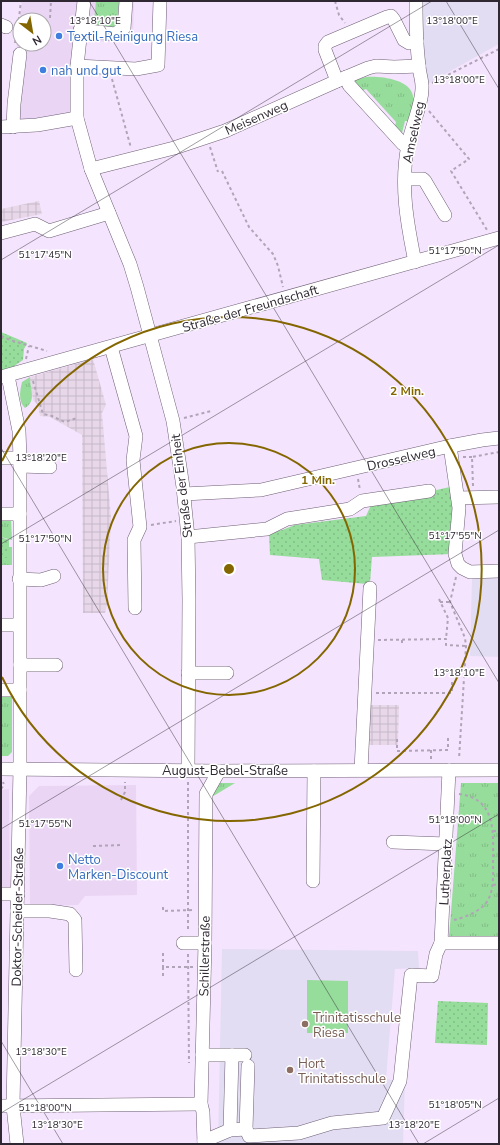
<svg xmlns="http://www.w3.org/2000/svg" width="500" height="1145" viewBox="0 0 500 1145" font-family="'Nunito Sans',sans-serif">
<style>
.built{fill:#ead5f5;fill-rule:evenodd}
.industrial{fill:url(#industrial-grid)}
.education{fill:#e3ddf3}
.grass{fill:url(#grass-tufts)}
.park{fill:url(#park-dots)}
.pitch{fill:#96dc9b}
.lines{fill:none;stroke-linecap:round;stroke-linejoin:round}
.minor-casing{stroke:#6e5f75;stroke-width:14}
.path{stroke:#b2a4b8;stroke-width:2;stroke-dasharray:3 3;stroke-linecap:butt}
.minor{stroke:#fff;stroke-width:13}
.ticks{fill:none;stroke:#2f2832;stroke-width:1;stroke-opacity:0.45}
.ring{fill:none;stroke:#846600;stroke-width:2}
.shop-dot{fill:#3f7fe0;stroke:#fff;stroke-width:1.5}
.education-dot{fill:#8d6e63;stroke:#fff;stroke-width:1.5}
.labels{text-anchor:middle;stroke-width:3;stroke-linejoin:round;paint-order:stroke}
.shop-label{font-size:13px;fill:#366cbe;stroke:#fff;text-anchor:start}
.street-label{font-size:13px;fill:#2f2832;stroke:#fff}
.education-label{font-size:13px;fill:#785e54;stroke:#fff;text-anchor:start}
.ticks-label{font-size:10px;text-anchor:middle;fill:#2f2832;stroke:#fff;stroke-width:3;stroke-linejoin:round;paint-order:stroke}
.centre{fill:#846600;stroke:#fff;stroke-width:2}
.ring-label{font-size:12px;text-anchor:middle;font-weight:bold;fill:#846600;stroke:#fff;stroke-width:3;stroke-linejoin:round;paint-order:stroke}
</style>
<defs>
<pattern id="industrial-grid" width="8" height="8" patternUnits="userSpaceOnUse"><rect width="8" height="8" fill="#e7d7e9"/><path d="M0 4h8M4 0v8" fill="none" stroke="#c6b9c8"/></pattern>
<pattern id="grass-tufts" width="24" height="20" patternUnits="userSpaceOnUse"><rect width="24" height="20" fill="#96dc9b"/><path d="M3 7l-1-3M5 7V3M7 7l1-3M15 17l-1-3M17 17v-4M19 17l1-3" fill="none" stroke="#82bd86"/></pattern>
<pattern id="park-dots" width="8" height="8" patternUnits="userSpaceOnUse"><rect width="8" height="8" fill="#96dc9b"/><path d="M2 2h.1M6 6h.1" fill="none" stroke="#82bd86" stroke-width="1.8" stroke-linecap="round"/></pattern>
</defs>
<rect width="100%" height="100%" fill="#f5e4fd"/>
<g class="built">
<path d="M22,1H134L133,38L127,42L87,41L82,61L84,113L22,120H8ZM20,20H44V44H20Z"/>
<path d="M136,785L137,895L85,896L78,905L30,906L29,796L39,786Z"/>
<path d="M9,789L10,890H1V790Z"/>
</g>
<g class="industrial">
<path d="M39,201L42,214L1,222V209Z"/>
<path d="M93,359L106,405L102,413L111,518L107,605L105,613H83L82,435L50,417L40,416L38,405L33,400L30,381V377Z"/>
<path d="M367,705H399L398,745H365Z"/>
</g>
<g class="education">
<path d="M420,1H499V44L429,83L420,43Z"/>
<path d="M472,576H499V657L470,656Z"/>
<path d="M222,949L418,951L419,968L395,969L386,1079L405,1082L403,1144H218Z"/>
</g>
<g class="grass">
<path d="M96,1H119L117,27L115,29L96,28L94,21Z"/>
<path d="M366,77C380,76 410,79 413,96C415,104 410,114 408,121H405L401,137L394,130L396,122L366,89L359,92L351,81Z"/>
<path d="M30,377C30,389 37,401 25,408C18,402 20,390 22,382Z"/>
<path d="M1,518H11L12,540L1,537Z"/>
<path d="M9,547H12V565H1V558H9Z"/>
<path d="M1,695H12V752L8,756H1Z"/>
<path d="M217,783H235L210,798Z"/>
<path d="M461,783H499V937L449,938Z"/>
</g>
<g class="park">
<path d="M1,332L27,343L24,349L23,360L7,371L1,372Z"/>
<path d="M454,486L453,554L372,557L370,583L367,584L322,580L319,559L270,555L269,533L282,530L295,525L366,516L371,505Z"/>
<path d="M1,537L9,540V558H1Z"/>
<path d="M438,1001L488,1003L487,1045L435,1043Z"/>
</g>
<path class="pitch" d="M307,980L348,981V1033H307Z"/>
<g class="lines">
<defs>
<g id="minor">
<path d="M84,1L77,66V118L91,169L130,264L137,287L173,421L183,487L188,537L189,600L188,770"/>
<path d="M1,25L6,27"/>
<path d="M80,30L115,34L124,28L126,1"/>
<path d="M77,66L136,69L158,65L160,1"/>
<path d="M346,77L349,85L403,144H408"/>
<path d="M337,81L325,50V46L328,42L387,17L391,16L394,20L404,40L409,43L417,41"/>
<path d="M1,127L37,125L77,118"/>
<path d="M13,127L14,104L20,54"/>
<path d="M91,169L174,148L225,131L337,81L368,68L376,66L394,67L419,66"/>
<path d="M405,179H423L425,181L445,215"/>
<path d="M1,233L35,224L49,231L109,213"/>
<path d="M415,262C407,223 400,185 408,145C411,127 423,103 422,86C422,79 419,72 419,65C416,44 416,22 416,1"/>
<path d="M111,347L136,436L133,460L140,527L134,540L135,608"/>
<path d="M8,376L19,431L20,458V768L13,1106L17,1144"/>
<path d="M1,377L499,238"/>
<path d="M450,446L459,508L455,554L458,564L462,568L470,572L499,571"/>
<path d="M1,458H20"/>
<path d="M20,466L50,467"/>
<path d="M184,494L261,490L450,446L482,440L499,438"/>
<path d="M458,498L499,497"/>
<path d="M1,514H20"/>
<path d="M188,537L267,529L287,519L350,509L362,501L429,491"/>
<path d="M19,579L41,580L54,576"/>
<path d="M1,625H19"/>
<path d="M20,665H56"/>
<path d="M188,673H227"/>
<path d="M1,690H20"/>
<path d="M1,769L219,771L499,770"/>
<path d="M361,770L370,588"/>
<path d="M449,770L441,943H499"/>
<path d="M393,842L446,844"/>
<path d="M313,881L314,771"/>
<path d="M1,894H18"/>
<path d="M17,911H50L70,914L75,920L76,970"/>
<path d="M183,943H205"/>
<path d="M202,1055H245"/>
<path d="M1,1106L201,1104"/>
<path d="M246,1129L249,1136L299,1133L332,1123L383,1118L400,1081L411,975L432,976L436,954L441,943"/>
<path d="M230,1130L232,1055"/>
<path d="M204,1141L230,1130L246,1129L248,1066"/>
<path d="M204,1144L203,1112L201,1104L205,943L206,794L219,771"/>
</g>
</defs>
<use href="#minor" class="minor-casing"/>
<g class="path">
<path d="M335,1L339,15L345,23"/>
<path d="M50,18L51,1"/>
<path d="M18,26L21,1"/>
<path d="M15,43L16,34"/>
<path d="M112,79L131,148"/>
<path d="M432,83L499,49"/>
<path d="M429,111L469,159L451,171L487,230"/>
<path d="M210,147L218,172"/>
<path d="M222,171L249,227L273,254L278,266L283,287"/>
<path d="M1,336L10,340L47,351"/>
<path d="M26,359L29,346"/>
<path d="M33,381L43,414L52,416L65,422L77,418"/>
<path d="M184,418L211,411"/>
<path d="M463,457H472"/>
<path d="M358,479L360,490"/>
<path d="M473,486L472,457L499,452"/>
<path d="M151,525L176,521"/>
<path d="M456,577L450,602L465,638L466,646L459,759"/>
<path d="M439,599L448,618L446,639"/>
<path d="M440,602H450"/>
<path d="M378,640L446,639V645L466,646"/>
<path d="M402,640V646"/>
<path d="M376,693H452V682H451"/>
<path d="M397,739V751L448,750V738"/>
<path d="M431,759V750"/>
<path d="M188,782V931"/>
<path d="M1,789L4,785L3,782"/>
<path d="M121,800L125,792V782"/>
<path d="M493,831H499"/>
<path d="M93,846L122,845"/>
<path d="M493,885L499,884"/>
<path d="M163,907V911L194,910"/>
<path d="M454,920C466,917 484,910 489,898C494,887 493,874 493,862C493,833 497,799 459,794"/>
<path d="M163,953V967"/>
<path d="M188,954L189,1063"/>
<path d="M163,976V967H194"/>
</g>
<use href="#minor" class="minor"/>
</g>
<path class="ticks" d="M89,1L499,683M446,1L499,89M1,260L432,1M1,448L419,1144M1,544L499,245M1,829L499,530M1,1041L63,1144M1,1113L499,814M423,1144L499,1098"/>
<g class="ring">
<circle cx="229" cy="569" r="126"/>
<path d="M2 461A252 252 0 1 1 2 677"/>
</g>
<g class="shop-dot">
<circle cx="59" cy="36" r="4"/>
<circle cx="43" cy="70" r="4"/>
<circle cx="60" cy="866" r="4"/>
</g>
<g class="education-dot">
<circle cx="305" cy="1024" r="4"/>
<circle cx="290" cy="1070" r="4"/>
</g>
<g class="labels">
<g class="shop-label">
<text x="67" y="41">Textil-Reinigung Riesa</text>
<text x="51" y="75">nah und gut</text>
<text x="68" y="864">Netto<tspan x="68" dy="15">Marken-Discount</tspan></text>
</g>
<g class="street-label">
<text transform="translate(256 117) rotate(-24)" y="5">Meisenweg</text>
<text transform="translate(413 132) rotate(-78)" y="5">Amselweg</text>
<text transform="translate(250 308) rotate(-16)" y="5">Straße der Freundschaft</text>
<text transform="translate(401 458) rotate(-13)" y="5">Drosselweg</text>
<text transform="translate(181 486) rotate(-97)" y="5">Straße der Einheit</text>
<text x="225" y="775">August-Bebel-Straße</text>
<text transform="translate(445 872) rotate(-87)" y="5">Lutherplatz</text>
<text transform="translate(17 917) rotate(-89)" y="5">Doktor-Scheider-Straße</text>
<text transform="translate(204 956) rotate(-89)" y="5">Schillerstraße</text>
</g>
<g class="education-label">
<text x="313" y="1022">Trinitatisschule<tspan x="313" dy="15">Riesa</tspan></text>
<text x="298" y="1068">Hort<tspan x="298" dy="15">Trinitatisschule</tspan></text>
</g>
</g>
<g class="ticks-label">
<text x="95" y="24">13°18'10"E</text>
<text x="452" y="24">13°18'00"E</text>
<text x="459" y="83">13°18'00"E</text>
<text x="455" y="254">51°17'50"N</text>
<text x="45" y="258">51°17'45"N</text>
<text x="41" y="461">13°18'20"E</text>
<text x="455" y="539">51°17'55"N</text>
<text x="45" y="542">51°17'50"N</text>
<text x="459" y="676">13°18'10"E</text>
<text x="455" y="823">51°18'00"N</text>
<text x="45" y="827">51°17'55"N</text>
<text x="41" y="1055">13°18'30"E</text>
<text x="455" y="1108">51°18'05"N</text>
<text x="45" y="1111">51°18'00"N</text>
<text x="57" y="1128">13°18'30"E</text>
<text x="414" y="1128">13°18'20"E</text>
</g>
<circle cx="229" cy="569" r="6" class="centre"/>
<g class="ring-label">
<text x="407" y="395">2 Min.</text>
<text x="318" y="484">1 Min.</text>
</g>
<rect width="500" height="1145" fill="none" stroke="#2f2832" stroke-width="4"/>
<g transform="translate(32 32) rotate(149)"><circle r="19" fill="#ffffff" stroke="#aca9ad"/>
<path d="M0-3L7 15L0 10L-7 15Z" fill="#846600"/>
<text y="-6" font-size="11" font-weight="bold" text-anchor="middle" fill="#2f2832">N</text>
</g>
</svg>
